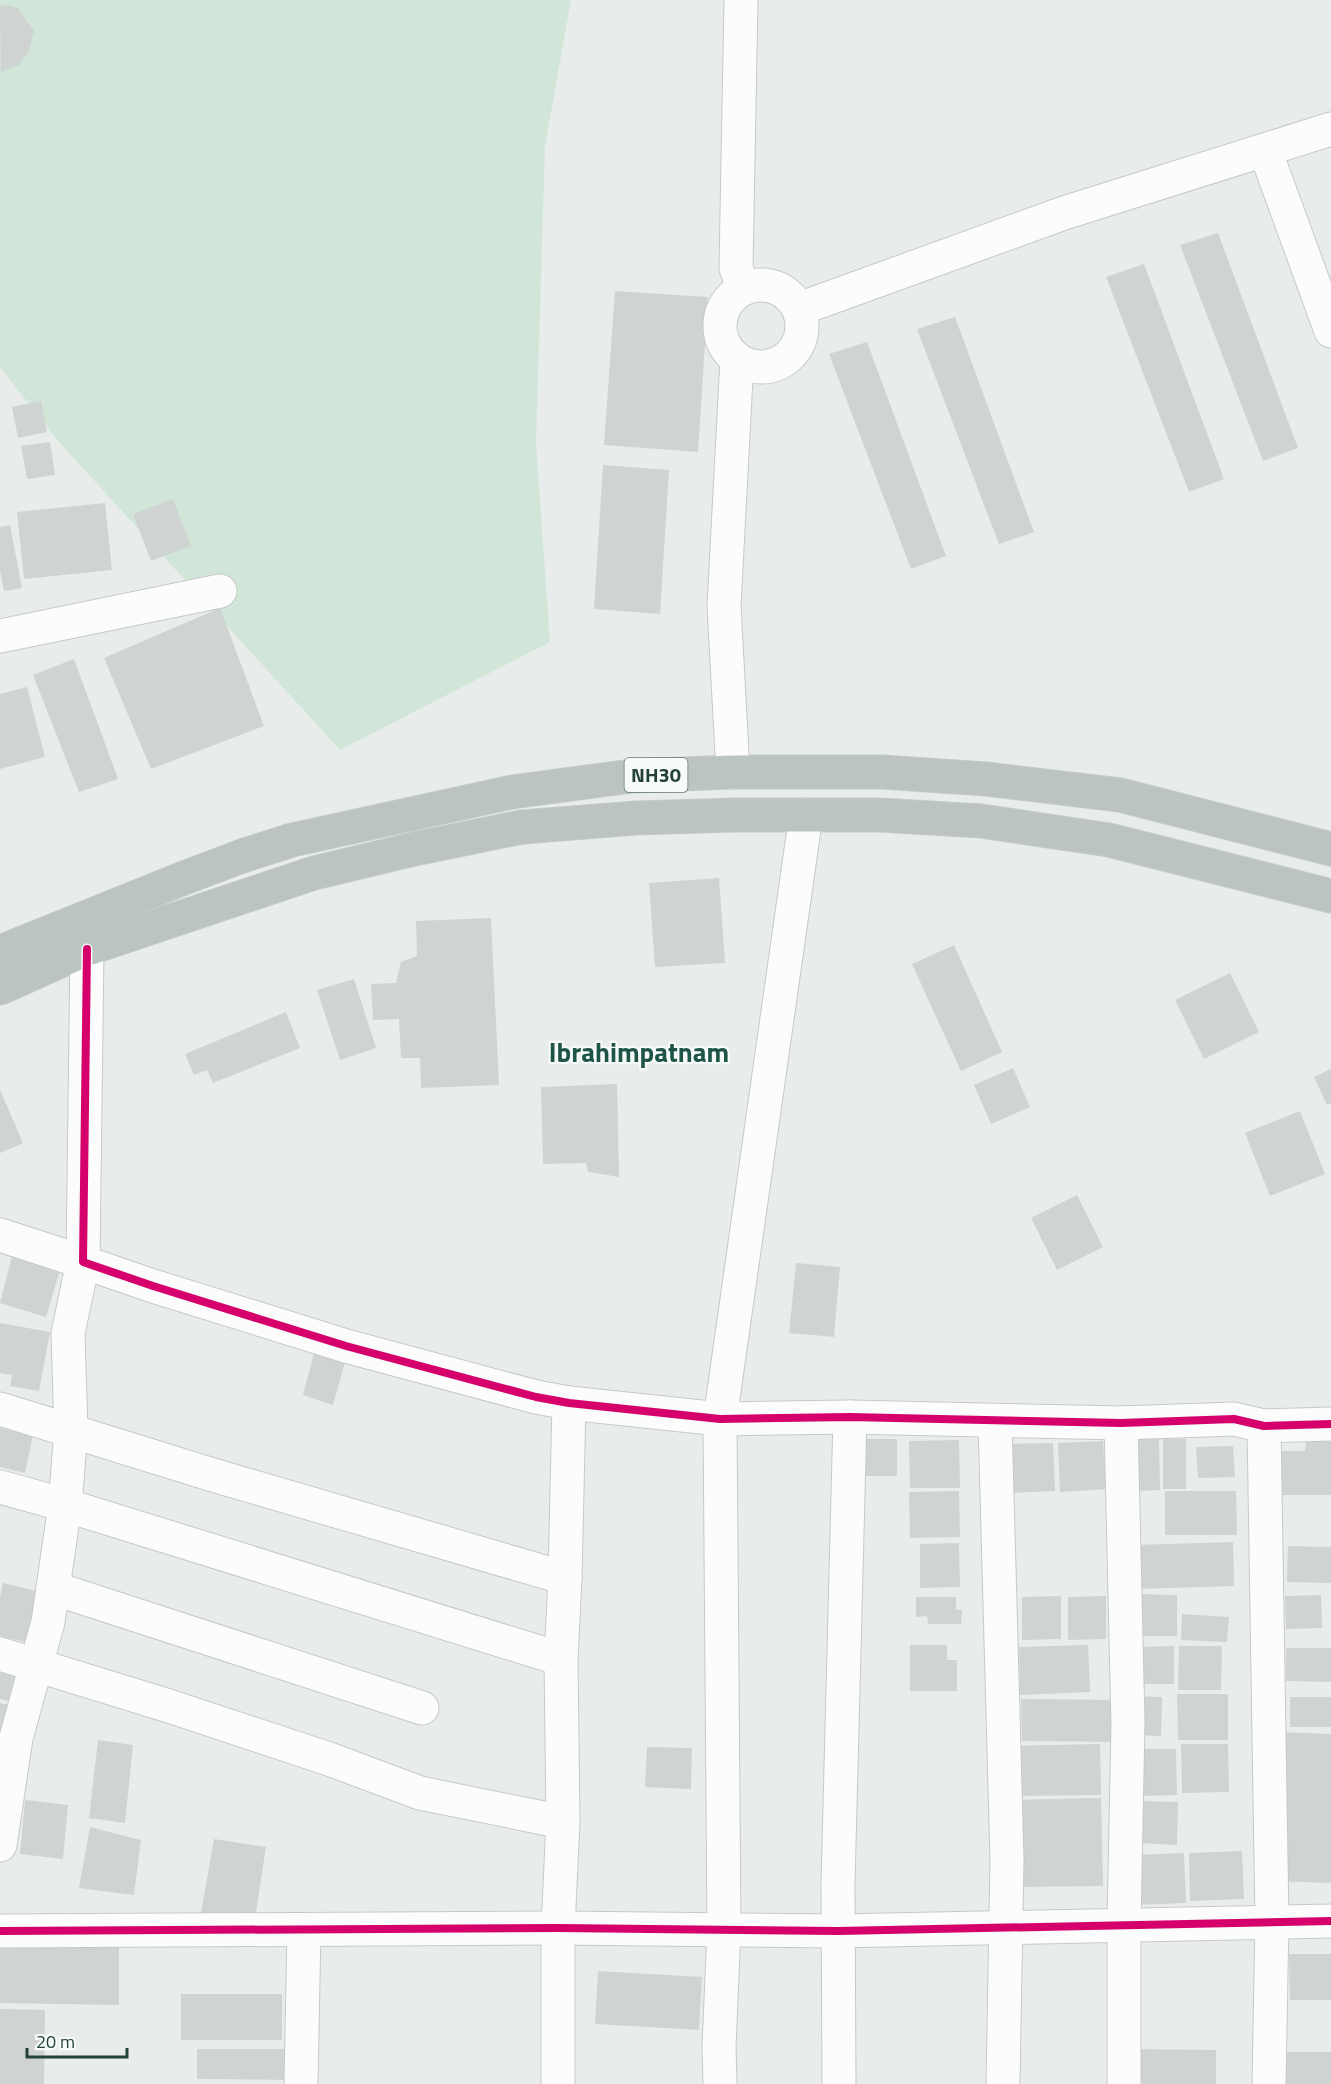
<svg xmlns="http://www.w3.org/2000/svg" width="1331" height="2084" viewBox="0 0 1331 2084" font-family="'Titillium Web',sans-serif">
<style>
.green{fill:#d1e6d8}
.building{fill:#cfd4d2}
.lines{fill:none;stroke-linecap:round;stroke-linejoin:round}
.street-casing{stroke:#c5cac8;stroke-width:35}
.highway-casing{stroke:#c3ccc9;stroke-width:35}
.street{stroke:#fcfcfc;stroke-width:33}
.highway{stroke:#bcc4c2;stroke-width:33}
.cycleway-casing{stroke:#f7fbf9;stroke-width:11}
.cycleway{stroke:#d6006c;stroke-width:8}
.labels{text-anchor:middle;stroke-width:4.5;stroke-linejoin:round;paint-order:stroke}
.shield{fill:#f7fbf9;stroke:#637a73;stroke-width:1.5}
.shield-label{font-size:20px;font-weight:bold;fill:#24423a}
.district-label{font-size:27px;font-weight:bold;fill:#1f5548;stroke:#f7fbf9}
</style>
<rect width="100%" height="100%" fill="#e8edeb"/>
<path class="green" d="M0,0H571L545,146L536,444L550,642L340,750L59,442L0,367Z"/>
<g class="building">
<path d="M5,5L18,8L34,31L29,51L19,65L1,72L0,7Z"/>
<path d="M1218,233L1298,448L1263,461L1180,245Z"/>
<path d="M1144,264L1224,479L1189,492L1106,277Z"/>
<path d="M615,291L708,297L698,452L604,445Z"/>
<path d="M955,317L1034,532L999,544L917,329Z"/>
<path d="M867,342L946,556L911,569L829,354Z"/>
<path d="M41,401L47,432L18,438L12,407Z"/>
<path d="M50,442L55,475L27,479L21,446Z"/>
<path d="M603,465L669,470L660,614L594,609Z"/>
<path d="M173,499L191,546L151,561L133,514Z"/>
<path d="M105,503L112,570L24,579L17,512Z"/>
<path d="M10,525L22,588L4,591L0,571V527Z"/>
<path d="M220,608L264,726L151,769L104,658Z"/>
<path d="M74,659L118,779L79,792L33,675Z"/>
<path d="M27,687L45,757L0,769V694Z"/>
<path d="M719,878L725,963L655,967L649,883Z"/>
<path d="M491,918L499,1085L421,1088L420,1058H401L399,1019L373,1020L371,984L396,983L401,962L417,956L416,921Z"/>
<path d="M954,945L1002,1052L961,1071L912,964Z"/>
<path d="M1230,973L1259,1032L1204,1059L1175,1000Z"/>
<path d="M354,979L376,1048L340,1060L317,990Z"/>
<path d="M286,1012L300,1048L213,1083L207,1070L194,1075L185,1054Z"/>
<path d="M1013,1068L1030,1107L991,1124L974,1085Z"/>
<path d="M1331,1069V1103L1327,1105L1314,1077Z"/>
<path d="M617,1084L619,1177L588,1172L586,1163L543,1164L541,1087Z"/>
<path d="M0,1090L23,1143L0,1153Z"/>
<path d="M1300,1111L1325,1174L1270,1196L1245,1133Z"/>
<path d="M1077,1195L1103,1247L1057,1270L1031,1218Z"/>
<path d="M12,1256L60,1270L46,1317L0,1303Z"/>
<path d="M796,1263L840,1267L834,1337L789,1333Z"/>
<path d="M0,1323L50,1332L39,1391L10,1386L12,1375L0,1373Z"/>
<path d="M314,1353L345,1362L333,1405L303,1395Z"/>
<path d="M0,1428L33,1435L25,1473L0,1467Z"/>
<rect x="851" y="1439" width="46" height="37"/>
<path d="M1134,1439H1159L1160,1490L1134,1491Z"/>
<rect x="1163" y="1439" width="23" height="50"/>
<path d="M959,1440L960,1488H910L909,1441Z"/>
<path d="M1103,1441L1106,1489L1060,1492L1058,1443Z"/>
<path d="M1306,1441H1331V1495H1282L1281,1451H1305Z"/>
<path d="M1053,1443L1055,1491L1013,1493L1010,1444Z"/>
<path d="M1233,1446L1235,1477L1198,1478L1196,1447Z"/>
<path d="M959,1491L960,1537L910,1538L909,1492Z"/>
<path d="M1165,1491H1236L1237,1535H1165Z"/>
<path d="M1233,1542L1234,1586L1136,1589L1134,1545Z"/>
<path d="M959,1543L960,1587L920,1588V1544Z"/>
<path d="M1288,1546L1331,1547V1583L1287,1582Z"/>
<path d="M3,1583L37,1591L26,1642L0,1636V1597Z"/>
<path d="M1136,1594L1177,1595V1636H1136Z"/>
<path d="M1321,1595L1322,1628L1286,1629L1285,1596Z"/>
<path d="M1061,1596V1639L1022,1640V1597Z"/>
<path d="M1106,1596V1639L1068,1640V1597Z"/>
<path d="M916,1597H956V1610H962L961,1624H928L927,1616L916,1617Z"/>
<path d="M1182,1614L1229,1617L1227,1642L1181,1640Z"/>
<path d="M910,1645H947V1660H957V1691H910Z"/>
<path d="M1088,1645L1090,1692L1020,1695L1019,1647Z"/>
<path d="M1174,1646V1684H1139L1138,1647Z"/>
<path d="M1179,1646H1222L1221,1690H1178Z"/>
<path d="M1286,1648H1331V1682L1286,1681Z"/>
<path d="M0,1663L24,1669L17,1703L0,1699Z"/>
<path d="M1177,1694H1228V1740H1178Z"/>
<path d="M1135,1696L1162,1697L1161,1736L1134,1735Z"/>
<rect x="1290" y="1697" width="41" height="30"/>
<path d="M1021,1699L1123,1700V1742L1022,1741Z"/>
<path d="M0,1703L14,1706L0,1737Z"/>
<path d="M1278,1732L1331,1734V1883L1275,1881Z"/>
<path d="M98,1740L133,1745L125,1823L89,1818Z"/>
<path d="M1100,1744L1101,1795L1007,1796V1746Z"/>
<path d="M1181,1744H1228L1229,1792L1182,1793Z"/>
<path d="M647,1747L692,1748L691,1789L645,1787Z"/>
<path d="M1137,1749H1176L1177,1795L1138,1796Z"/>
<path d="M1101,1798L1103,1886L1009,1887L1008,1800Z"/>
<path d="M25,1800L68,1805L63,1859L20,1854Z"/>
<path d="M1141,1801L1178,1802L1177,1845L1139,1843Z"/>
<path d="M90,1827L141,1840L134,1895L79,1888Z"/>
<path d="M214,1839L266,1847L255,1918L201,1913Z"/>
<path d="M1242,1851L1244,1899L1190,1901L1189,1853Z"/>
<path d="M1184,1853L1186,1903L1133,1905L1132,1855Z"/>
<path d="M0,1935L119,1937V2005L0,2003Z"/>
<path d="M1289,1954H1331V2000H1290Z"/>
<path d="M598,1971L702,1977L699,2030L595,2024Z"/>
<rect x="181" y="1994" width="101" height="46"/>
<path d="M0,2009L45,2010L44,2084H0Z"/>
<path d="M197,2049H292V2080L197,2079Z"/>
<path d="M1127,2049L1216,2050V2084H1127Z"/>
<rect x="1275" y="2052" width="56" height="32"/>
</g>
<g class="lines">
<defs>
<g id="street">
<path d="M741,0L736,268L743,288"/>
<path d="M1265,150L1331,331"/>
<circle cx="761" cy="326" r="41"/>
<path d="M799,309L1064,213L1331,129"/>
<path d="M0,636L220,591"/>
<path d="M733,772L724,606L737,359"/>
<path d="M87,949L83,1262L153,1286L346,1346L536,1397L569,1403L720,1419L850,1417L1121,1423L1234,1419L1264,1426L1331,1424"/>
<path d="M0,1235L83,1262L68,1333L71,1431L65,1505L53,1588L48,1622L16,1738L0,1845"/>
<path d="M0,1409L213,1475L565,1578"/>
<path d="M995,1421L1007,1860L1003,2084"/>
<path d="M1121,1423L1128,1724L1124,1924V2084"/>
<path d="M1264,1426L1272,1921L1269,2084"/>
<path d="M0,1487L65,1505L561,1659"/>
<path d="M53,1588L422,1708"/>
<path d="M0,1654L169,1706L329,1759L420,1793L563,1822"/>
<path d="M0,1931L558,1928L838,1931L1331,1921"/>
<path d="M301,2084L304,1930"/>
<path d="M558,2084V1928L563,1822L561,1659L565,1578L569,1403"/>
<path d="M720,2084L719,2046L724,1930L720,1419L806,815"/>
<path d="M839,2084L838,1884L850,1417"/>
</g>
<g id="highway">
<path d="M0,952L184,878L242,856L292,840L512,792L632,776L733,772H882L986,779L1120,795L1331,849"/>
<path d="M0,988L87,949L314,873L414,849L522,827L636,818L734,815H880L981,821L1109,840L1331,896"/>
</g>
</defs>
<use href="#street" class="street-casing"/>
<use href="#highway" class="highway-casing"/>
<use href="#street" class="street"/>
<use href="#highway" class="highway"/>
<defs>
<g id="cycleway">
<path d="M87,949L83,1262L153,1286L346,1346L536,1397L569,1403L720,1419L850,1417L1121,1423L1234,1419L1264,1426L1331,1424"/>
<path d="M0,1931L558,1928L838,1931L1331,1921"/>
</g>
</defs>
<use href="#cycleway" class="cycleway-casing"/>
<use href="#cycleway" class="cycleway"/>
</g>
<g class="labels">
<rect class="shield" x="624.5" y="758" width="63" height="34" rx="4.5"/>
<g class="shield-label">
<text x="656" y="782">NH30</text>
</g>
<g class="district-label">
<text x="639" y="1062">Ibrahimpatnam</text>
</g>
</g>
<path d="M27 2048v9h100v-9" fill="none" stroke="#24423a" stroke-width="3"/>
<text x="36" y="2048" font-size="18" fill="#24423a" stroke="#f7fbf9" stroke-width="4.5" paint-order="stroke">20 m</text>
</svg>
